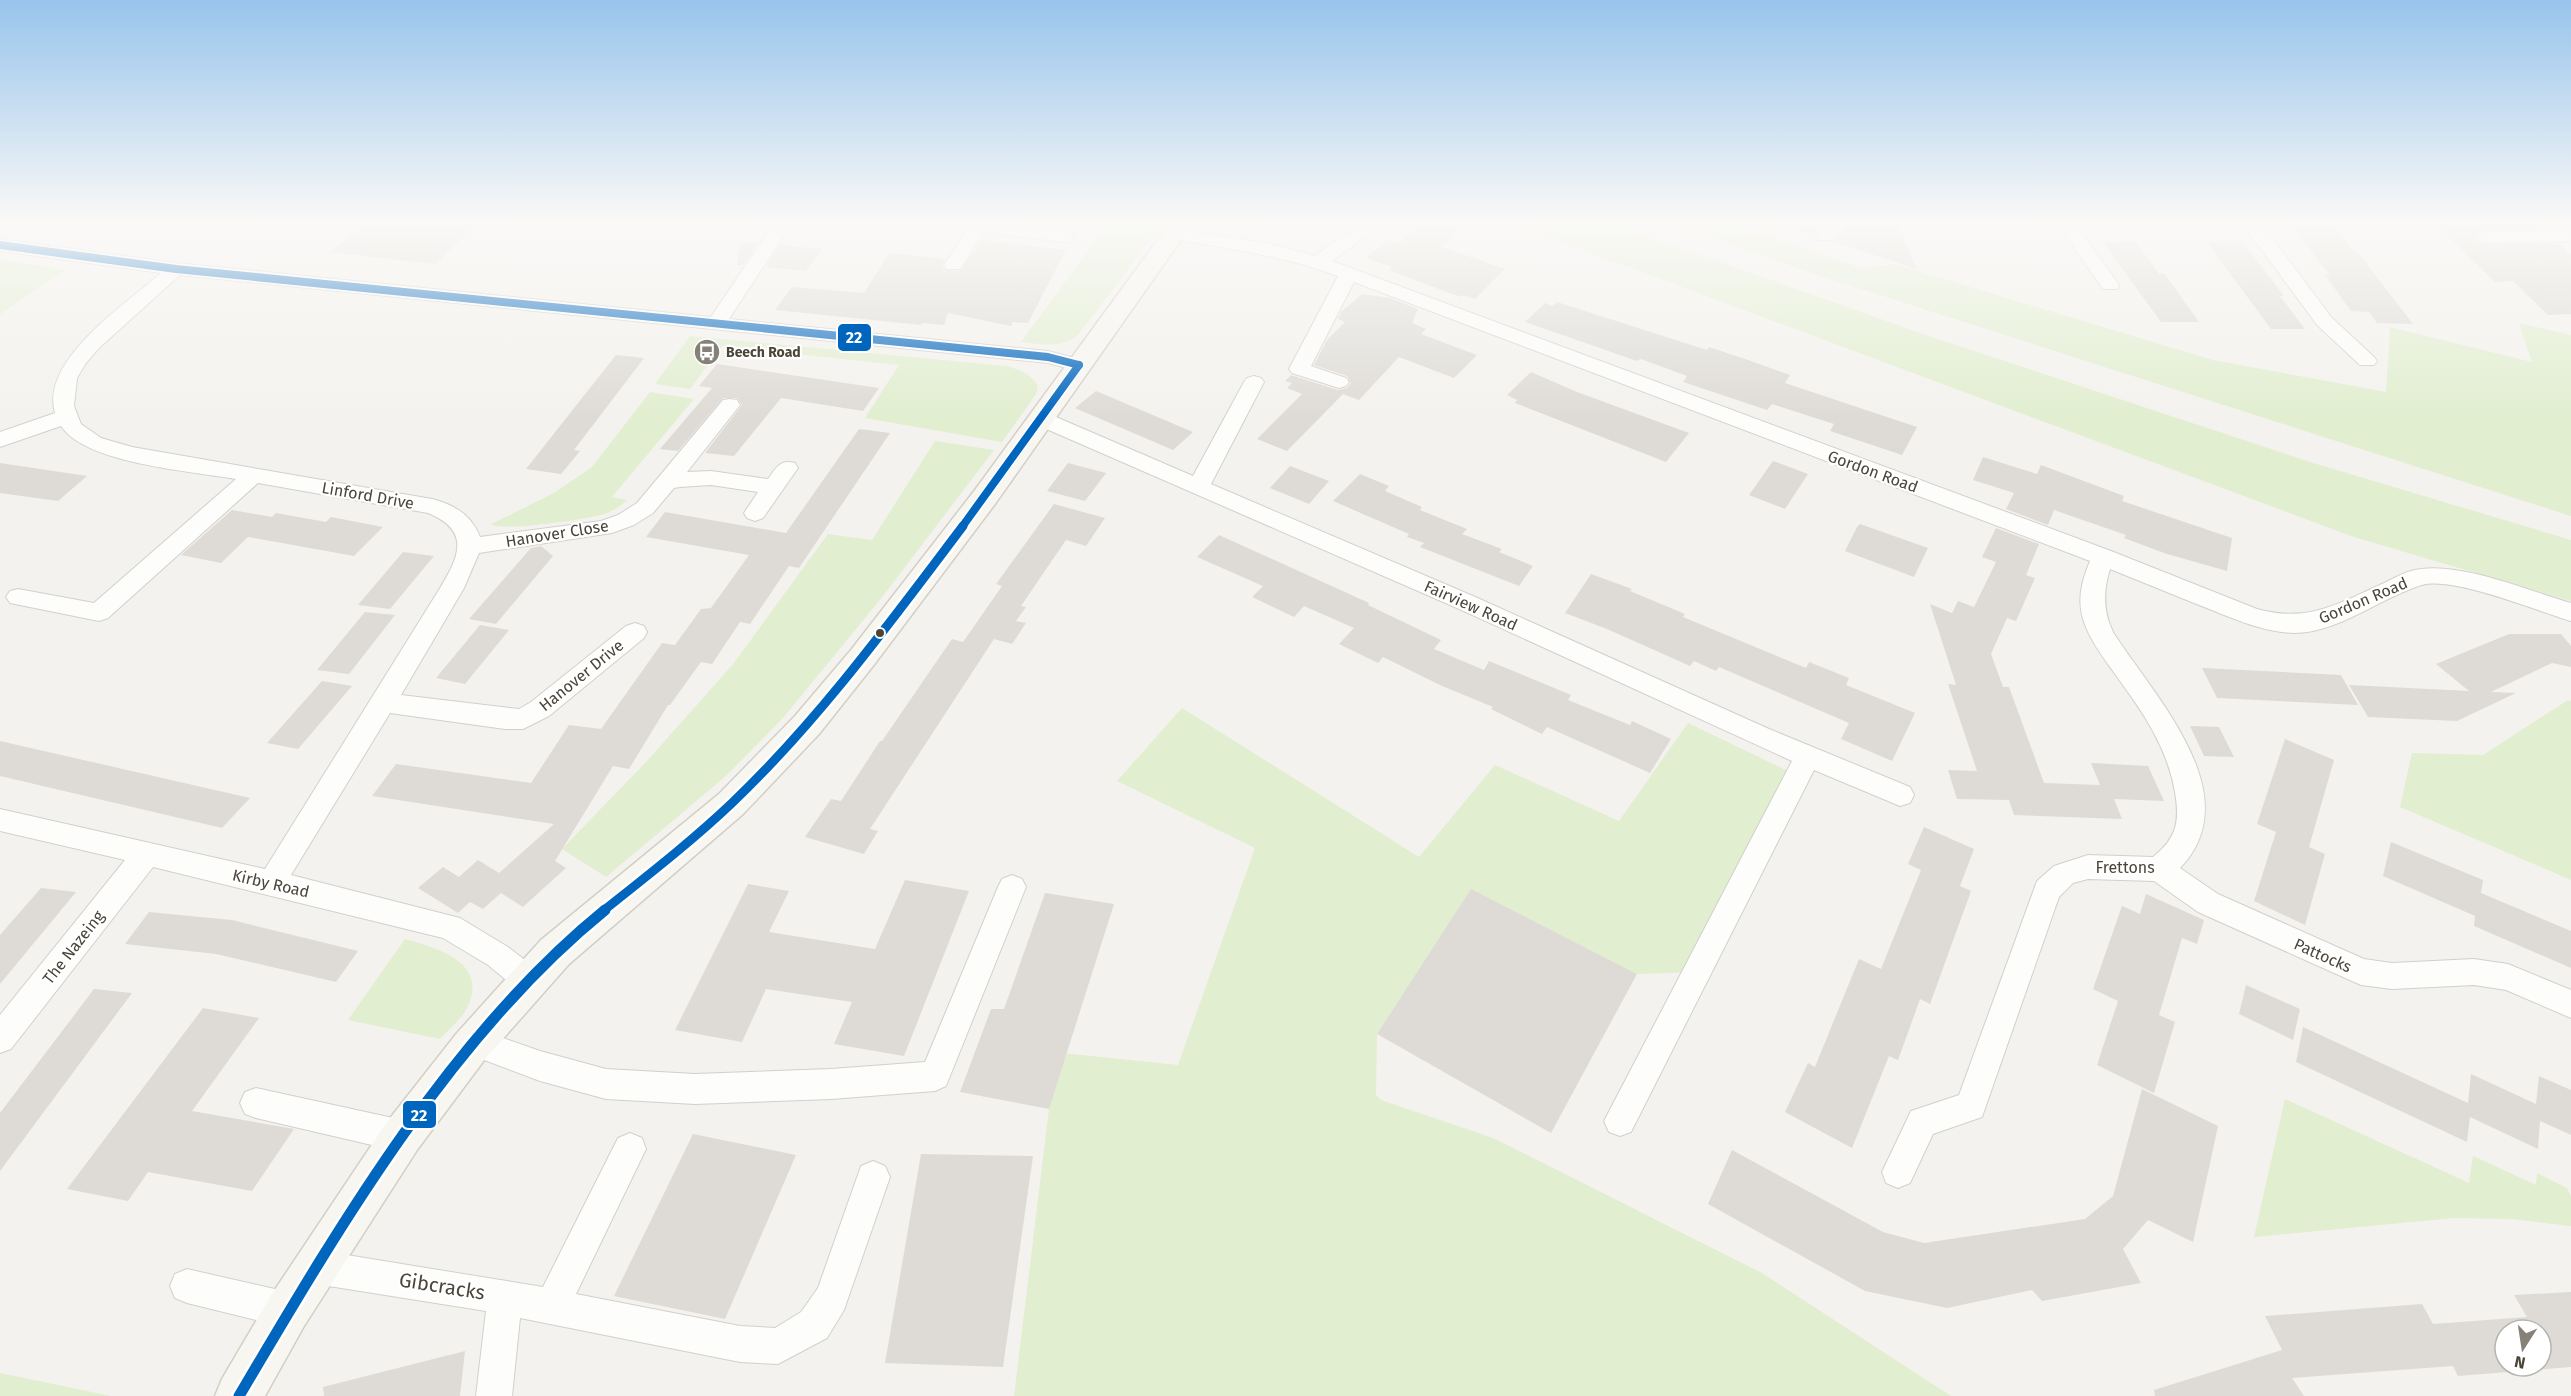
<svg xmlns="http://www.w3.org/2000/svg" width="2571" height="1396" viewBox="0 0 2571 1396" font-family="'Fira Sans',sans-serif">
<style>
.green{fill:#e1eecf}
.building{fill:#dedbd6;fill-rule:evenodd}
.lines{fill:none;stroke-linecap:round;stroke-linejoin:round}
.street-casing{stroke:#d2d0cb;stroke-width:2}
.secondary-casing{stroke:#d3cfc5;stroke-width:3}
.street{fill:#fdfdfc;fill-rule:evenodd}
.secondary{fill:#f7f6f1;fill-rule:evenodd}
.bus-1-far2-casing{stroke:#fff;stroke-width:11}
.bus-1-far1-casing{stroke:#fff;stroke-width:14}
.bus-1-casing{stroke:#fff;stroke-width:16}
.bus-1-far2{stroke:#0065bd;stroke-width:8}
.bus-1-far1{stroke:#0065bd;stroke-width:9}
.bus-1{stroke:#0065bd;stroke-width:11}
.bus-dot{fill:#4b4439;stroke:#fff;stroke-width:2}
.labels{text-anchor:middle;stroke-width:4.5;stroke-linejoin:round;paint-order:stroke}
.far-poi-label{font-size:14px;font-weight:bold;fill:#4b4439;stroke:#fff;text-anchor:start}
.street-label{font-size:16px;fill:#4b4439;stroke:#fff}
.near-street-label{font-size:20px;fill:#4b4439;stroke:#fff}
.line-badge{stroke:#fff;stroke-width:2}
.badge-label{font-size:16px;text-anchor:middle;font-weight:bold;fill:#fff}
</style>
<rect width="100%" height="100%" fill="#f4f2ee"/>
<g class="green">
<path d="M1108,223H1164L1078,335C1062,349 1040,344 1021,342Z"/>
<path d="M1510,223H1610L1923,334L2310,462L2571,540V601L2354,537Z"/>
<path d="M1670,223H1731L1864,269L1894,264L2213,360L2386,392L2390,327L2532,362L2519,323L2571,335V516L1814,274Z"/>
<path d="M0,259L65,270L0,314Z"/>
<path d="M690,336L1006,366C1020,370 1030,373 1038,386L1036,394L1002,442L865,418L899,365L722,346L690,389L655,384Z"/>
<path d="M650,392L694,399L612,497L627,500C621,505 615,510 607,513C592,519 502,532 491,524L554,493L592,467Z"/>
<path d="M935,441L994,450L883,596L783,718L726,776L606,877L562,849L647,761L734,663L828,534L872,540Z"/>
<path d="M2568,700L2571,701V880L2400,807L2412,753L2483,755Z"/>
<path d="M1182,708L1419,857L1495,765L1619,821L1688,723L1788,771L1697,972L1637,974L1471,890L1377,1034L1376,1095L1381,1100L1493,1138L1762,1273L1951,1396H1014L1049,1109L1062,1053L1178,1065L1255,848L1117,781Z"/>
<path d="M405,939C439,948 491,964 466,1010C460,1020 448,1030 440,1039L348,1020Z"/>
<path d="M2285,1099L2469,1183L2473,1156L2536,1185L2537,1173L2567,1188L2571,1196V1226L2511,1219L2454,1218L2254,1237Z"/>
<path d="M0,1373L111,1396H0Z"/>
</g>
<g class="building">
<path d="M365,223H478L435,264L331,252Z"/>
<path d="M1421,223H1465L1442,247L1505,269L1475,299L1462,295L1460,297L1389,270L1392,267L1366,258L1388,239L1400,243Z"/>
<path d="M1793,223H1823L1813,235L1792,229Z"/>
<path d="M1846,223H1897L1917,269L1832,241L1846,229Z"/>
<path d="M2289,223H2331L2356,254H2359L2413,324L2377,323L2369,312L2351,311L2325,275H2330Z"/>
<path d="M2434,223H2534L2539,229L2487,230L2479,232L2476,237L2479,242L2487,244L2554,243L2562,246L2571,255V314L2548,315L2513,281L2495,282Z"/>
<path d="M982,240L1066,250L1028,323L1013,322L1011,326L948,313L944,325L922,323L921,325L775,310L792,287L864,293L889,253L946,259L942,264L944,270L960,271Z"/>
<path d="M740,241L758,243L743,265H737Z"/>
<path d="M2135,241L2159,274L2164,273L2199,322H2161L2103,242Z"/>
<path d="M2206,241H2242L2284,296H2280L2305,329H2271Z"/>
<path d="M780,245L822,249L806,271L766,267Z"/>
<path d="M1362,294L1390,298L1418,309L1412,323L1426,329L1421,334L1477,355L1454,378L1399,357L1359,400L1343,394L1287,451L1257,439L1302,394L1287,388L1292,383L1285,381L1291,375L1338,390L1347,388L1351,383L1347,376L1314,365L1327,340L1345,322L1338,319L1341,312Z"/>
<path d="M1557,302L1707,350L1709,347L1748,360L1790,375L1785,383L1917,427L1902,455L1830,431L1834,424L1772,404L1767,410L1683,382L1687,376L1641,359L1637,361L1525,322L1545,303L1552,306Z"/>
<path d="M616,355L644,358L574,450L580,451L561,474L526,469Z"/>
<path d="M717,364L879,388L863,411L781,398L734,456L705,453L742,405L737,398H723L678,451L660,449L712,388L699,386Z"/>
<path d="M1531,372L1577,392L1689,433L1666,462L1515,403L1517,400L1507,395Z"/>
<path d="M1096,391L1193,432L1173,450L1075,408Z"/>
<path d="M859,429L890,433L799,568L789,566L750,624L740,622L712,664L701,662L670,705H668L629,769L613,766L555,861L566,868L523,907L501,893L483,909L470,902L458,913L418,888L443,867L459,877L478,860L499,873L554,824L372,796L396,764L531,783L569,725L601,729L662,643L675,645L701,609L711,608L749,555L646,537L665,512L786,533Z"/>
<path d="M1983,457L2037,474L2041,465L2124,496L2122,501L2232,538L2227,571L2167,554L2124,538L2126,535L2054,510L2048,525L2006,509L2014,493L1973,480Z"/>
<path d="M1773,461L1808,474L1785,509L1749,495Z"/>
<path d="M0,463L87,476L58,501L0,493Z"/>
<path d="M1068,463L1106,473L1085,501L1047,491Z"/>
<path d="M1290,466L1329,481L1309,504L1270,488Z"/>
<path d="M1360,474L1389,486L1385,491L1422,507L1420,510L1467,529L1462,534L1502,549L1499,552L1533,566L1519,586L1420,547L1424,543L1407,537L1409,534L1333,501Z"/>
<path d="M1054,504L1105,518L1086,546L1066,540L1021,606L1026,607L1016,621L1026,623L1012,644L994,639L870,829L878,831L864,854L805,837L831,799L841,801L880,741H882L952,639L963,642L1002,586L996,584Z"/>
<path d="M232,510L272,517L276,513L326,522L331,517L383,527L354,556L248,537L221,563L181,555Z"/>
<path d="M1860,524L1928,548L1914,577L1845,551L1857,527Z"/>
<path d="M1996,528L2039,544L2026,575L2035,578L2016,621L2007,618L1991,654L2003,687H2009L2044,783L2100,785L2091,763L2148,766L2164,801L2114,799L2122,819L2014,815L2009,800L1957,799L1948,770L1977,771L1948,684L1956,685L1930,604L1952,613L1958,601L1974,607L1996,562L1982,557Z"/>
<path d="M1219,535L1369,603L1368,605L1441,640L1434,649L1484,670L1489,661L1571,695L1568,700L1630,725L1632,721L1671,739L1650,773L1547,727L1542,734L1491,709L1493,707L1442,686L1383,657L1378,663L1339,644L1354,628L1304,606L1294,617L1252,597L1263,586L1197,557Z"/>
<path d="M541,546L553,556L496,624L469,619L531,548Z"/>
<path d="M403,552L434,556L390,609L358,605Z"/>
<path d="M1591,574L1632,589L1630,591L1685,614L1683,617L1806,668L1809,662L1849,678L1846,685L1915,713L1892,761L1841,739L1849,723L1719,667L1716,671L1694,661L1690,666L1607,629L1565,613Z"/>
<path d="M365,612L395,615L349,674L317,670Z"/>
<path d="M480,625L509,630L465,684L436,678Z"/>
<path d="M2509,634H2561L2571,646V667L2552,663L2491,692L2516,693L2457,721L2368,717L2349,685L2469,691L2436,664Z"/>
<path d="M2202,668L2341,675L2358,705L2217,698Z"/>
<path d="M322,681L352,686L298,749L267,743Z"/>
<path d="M2190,726L2219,727L2234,757L2204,756Z"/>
<path d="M2285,739L2334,760L2309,847L2325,854L2305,925L2254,901L2276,832L2257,824Z"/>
<path d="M0,741L250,798L222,828L0,776Z"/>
<path d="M1924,827L1974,849L1960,886L1971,891L1930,1004L1920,999L1898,1060L1889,1056L1852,1148L1785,1112L1808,1063L1815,1067L1859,959L1881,969L1921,870L1908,864Z"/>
<path d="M2391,842L2483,880L2481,893L2571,931V968L2474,926L2475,916L2383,876Z"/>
<path d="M905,880L969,891L904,1056L834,1044L852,1002L766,989L742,1042L675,1030L748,884L789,891L769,932L875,949Z"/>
<path d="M41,888L76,892L0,984V935Z"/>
<path d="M1471,889L1637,974L1551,1133L1377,1034Z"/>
<path d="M1045,893L1114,904L1049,1109L960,1092L991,1009H1004Z"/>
<path d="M2146,894L2204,920L2197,944L2182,938L2159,1015L2175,1022L2154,1093L2097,1065L2118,1001L2093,989L2122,906L2140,914Z"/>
<path d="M149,912L232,920L358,951L336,982L216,954L125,944Z"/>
<path d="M2246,985L2300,1009L2293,1040L2239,1014Z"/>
<path d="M94,989L132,993L0,1171V1113Z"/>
<path d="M203,1008L259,1018L192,1111L294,1129L252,1191L148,1172L128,1201L67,1189Z"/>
<path d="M2303,1027L2468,1103L2471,1074L2536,1104L2539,1076L2571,1090V1135L2540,1121L2538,1149L2470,1117L2467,1142L2296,1062Z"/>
<path d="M2142,1089L2218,1126L2193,1242L2148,1220L2123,1249L2141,1283L2042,1301L2032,1290L1947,1308L1865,1291L1708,1204L1732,1150L1883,1232L1924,1243L2085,1219L2113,1196Z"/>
<path d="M693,1134L796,1155L725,1319L614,1296Z"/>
<path d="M921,1154L1033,1156L1003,1367L885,1363Z"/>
<path d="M2571,1292V1367L2458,1376L2453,1366L2292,1378L2304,1396H2155L2154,1390L2282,1350L2265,1316L2422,1304L2433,1324L2527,1317L2514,1295ZM2505,1330H2541V1366H2505Z"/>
<path d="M465,1351L460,1396H324L323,1387Z"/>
</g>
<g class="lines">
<defs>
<g id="street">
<path d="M774,223H792L729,319L1048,351L1086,361L1089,365L1086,369L1079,371L1048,363L180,275L99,348L86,363L77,378L74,406L81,424L101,438L132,447L432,499C453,504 472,515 480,537L601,521L618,515L637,503L723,400L730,399L737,400L740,405L687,472L711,471L768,479C776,468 780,459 795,463L798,468L763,518L755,521L747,518L744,513L758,492L711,485L680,487L674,488L653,513L634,525L612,533L479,553L464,588L401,695L519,709L531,702L626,626L635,623L644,626L647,632L644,638L549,716L523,729H505L390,713L291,875L460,918L508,947L539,971L543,980L539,989L528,993L517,989L488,965L443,938L153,867L11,1049L0,1053V1015L125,860L0,831V809L265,869L437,593C457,560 474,532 428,513L258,483L108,618L99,621L10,603L6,597L10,591L18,589L94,603L236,479C191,471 86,464 61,426L0,447V432L55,413C40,360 126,304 161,273L0,251V239L176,263L711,317Z"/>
<path d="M817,223H846L843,227H820Z"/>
<path d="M972,223H1001L1065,232L1071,233L1074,237L1071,241L1065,242L984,232L960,269H946L944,265Z"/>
<path d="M1362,223H1384L1332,261L2111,551L2257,609C2308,623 2337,604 2382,584C2395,578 2407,570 2421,569C2464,563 2529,591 2571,603V621C2537,611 2453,576 2422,585C2381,597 2339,633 2294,633C2261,632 2230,617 2199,605C2169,593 2140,581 2110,569C2103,591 2103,611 2113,632C2152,694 2251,795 2180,868L2218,894L2364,959L2392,963L2474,959L2508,964L2571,990V1018L2506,990L2474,985L2392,989L2361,985L2198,912L2154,881L2088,879L2073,883L2059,897L1982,1117L1933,1134L1910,1183L1898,1188L1886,1183L1882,1172L1911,1111L1959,1095L2037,881L2054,866L2088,855L2153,857C2177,838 2180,821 2175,792C2167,746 2142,711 2115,674C2103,657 2089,639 2083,619C2077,599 2082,580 2090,561L1354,282L1311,366L1346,378L1349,382L1346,386L1339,388L1292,373L1289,369L1338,276C1285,256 1230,249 1174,239L1168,238L1165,234L1168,230L1174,229L1271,244L1315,256Z"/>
<path d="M1826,223H1844L1845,227L1830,240H1818L1815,236Z"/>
<path d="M2057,223H2075L2119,285L2117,289H2103Z"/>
<path d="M2242,223H2261L2331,317L2374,357L2377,361L2374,365H2360L2317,325Z"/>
<path d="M2571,231V241L2487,242L2481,241L2478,237L2481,233L2487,232Z"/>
<path d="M1254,376L1261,378L1264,382L1211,484L1473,596L1769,729L1910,787L1914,795L1910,803L1900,806L1814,770L1631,1132L1620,1136L1609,1132L1604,1121L1792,761L1457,608L1035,424L1031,419L1035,414L1042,412L1049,414L1193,476L1244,382L1247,378Z"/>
<path d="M1012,875L1022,879L1026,887L946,1086L935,1091L831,1099L695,1104L606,1099L540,1081L463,1052L459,1042L463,1032L474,1028L540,1051L606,1069L695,1074L831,1069L925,1062L998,887L1002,879Z"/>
<path d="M256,1088L402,1120L413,1125L418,1136L413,1147L402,1152L256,1118L245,1114L240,1103L245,1092Z"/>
<path d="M630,1133L642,1138L646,1149L576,1294L740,1326L775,1328L801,1312L818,1288L861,1166L873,1161L885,1166L890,1177L844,1310L827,1338L778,1364L740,1362L520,1318L512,1396H476L486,1311L316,1284L304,1279L299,1267L304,1255L316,1250L543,1287L618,1138Z"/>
<path d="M187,1269L288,1292L300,1298L306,1310L300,1322L288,1328L187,1303L175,1298L170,1286L175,1274Z"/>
</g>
<path id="secondary" d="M1170,223H1193L995,504L873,666L819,734L743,814L569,964L485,1059L417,1150L304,1326L265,1396H215L222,1379L272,1294L387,1122L457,1033L541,940L719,794L795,716L851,650L975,490Z"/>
</defs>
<use href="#street" class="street-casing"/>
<use href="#secondary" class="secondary-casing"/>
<use href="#street" class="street"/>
<use href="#secondary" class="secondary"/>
<defs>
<g id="bus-1-far2">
<path d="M0,245L176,269L1048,357L1079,365"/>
<path d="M962,527L1079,365"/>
</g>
<path id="bus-1-far1" d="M603,911C647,876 692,841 732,803C819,720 891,621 963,526"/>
<path id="bus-1" d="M239,1396C339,1227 451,1035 605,910"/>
</defs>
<use href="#bus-1-far2" class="bus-1-far2-casing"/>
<use href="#bus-1-far1" class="bus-1-far1-casing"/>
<use href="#bus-1" class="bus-1-casing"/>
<use href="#bus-1-far2" class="bus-1-far2"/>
<use href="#bus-1-far1" class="bus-1-far1"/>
<use href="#bus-1" class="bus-1"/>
</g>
<linearGradient id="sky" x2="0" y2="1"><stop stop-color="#98c4ec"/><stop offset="0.53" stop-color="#faf9f7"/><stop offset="1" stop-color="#faf9f7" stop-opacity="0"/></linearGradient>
<rect width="2571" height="419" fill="url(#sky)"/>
<defs>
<symbol id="bus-disc" viewBox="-11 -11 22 22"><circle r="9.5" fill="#868178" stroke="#fff"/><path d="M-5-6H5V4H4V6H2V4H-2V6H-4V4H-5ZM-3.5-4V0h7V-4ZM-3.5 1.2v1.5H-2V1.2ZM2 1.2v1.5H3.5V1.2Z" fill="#fff"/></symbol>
</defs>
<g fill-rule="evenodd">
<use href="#bus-disc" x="692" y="337" width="30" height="30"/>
</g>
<circle class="bus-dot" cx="880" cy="633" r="5"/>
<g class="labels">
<g class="far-poi-label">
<text x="726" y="357">Beech Road</text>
</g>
<g class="street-label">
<text transform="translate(1873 471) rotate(20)" y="6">Gordon Road</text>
<text transform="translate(368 495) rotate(10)" y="6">Linford Drive</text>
<text transform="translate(557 533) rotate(-9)" y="6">Hanover Close</text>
<text transform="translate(2363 600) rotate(-23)" y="6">Gordon Road</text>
<text transform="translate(1471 605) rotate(24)" y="6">Fairview Road</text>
<text transform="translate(581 675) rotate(-39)" y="6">Hanover Drive</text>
<text x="2125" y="873">Frettons</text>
<text transform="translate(271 883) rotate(13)" y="6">Kirby Road</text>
<text transform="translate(73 947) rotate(-52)" y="6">The Nazeing</text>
<text transform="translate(2323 955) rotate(24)" y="6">Pattocks</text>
</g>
<g class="near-street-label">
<text transform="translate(442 1286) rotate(9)" y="7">Gibcracks</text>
</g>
</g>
<g class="line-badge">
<rect x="837" y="323" width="35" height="29" rx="6" fill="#0065bd"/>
<rect x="402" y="1100" width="35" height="29" rx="6" fill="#0065bd"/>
</g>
<g class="badge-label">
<text x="854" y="343">22</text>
<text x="419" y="1121">22</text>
</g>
<g transform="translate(2523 1348) rotate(192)"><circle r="28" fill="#ffffff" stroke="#b7b4b0" stroke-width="1.5"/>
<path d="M0-4.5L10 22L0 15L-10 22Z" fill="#868178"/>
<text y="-9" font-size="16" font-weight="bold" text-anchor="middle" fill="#4b4439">N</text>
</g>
</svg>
